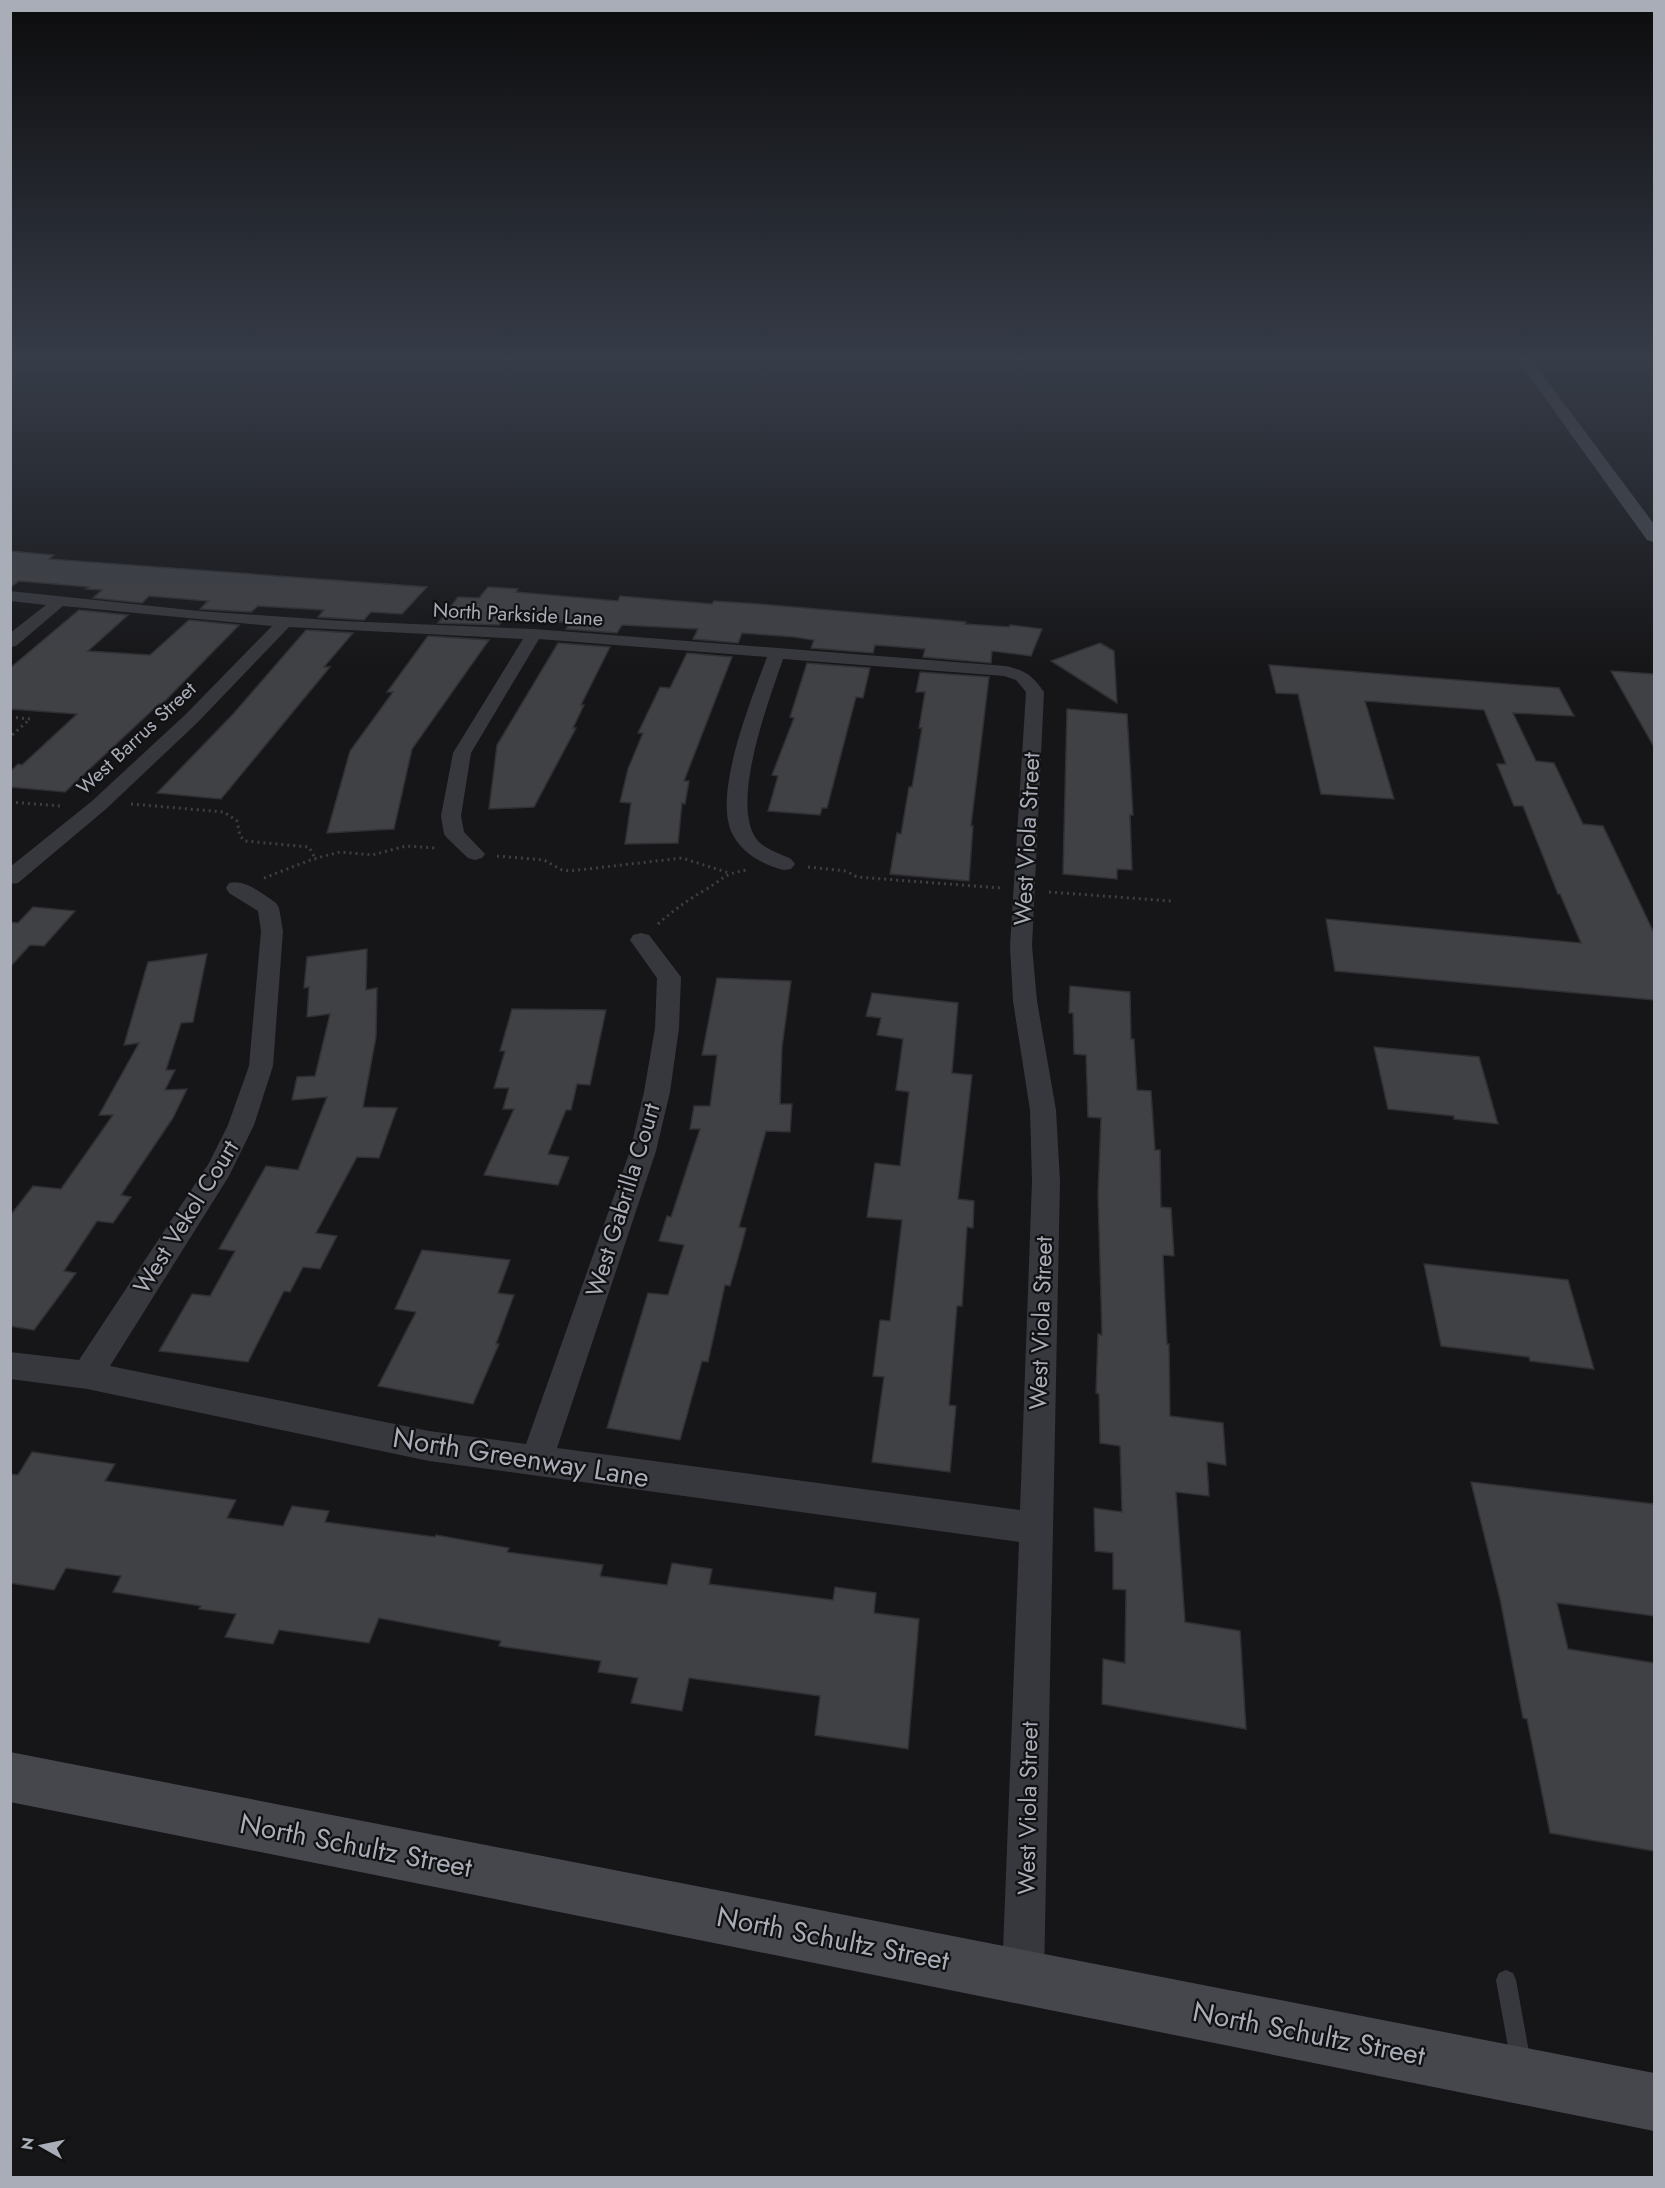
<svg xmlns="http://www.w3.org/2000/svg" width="1665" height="2188" viewBox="0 0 1665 2188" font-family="Jost,sans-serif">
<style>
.building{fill:#404145;stroke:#303034;stroke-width:1.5}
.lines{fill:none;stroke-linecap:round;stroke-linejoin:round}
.path{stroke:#3d3f44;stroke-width:3;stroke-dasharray:2 4;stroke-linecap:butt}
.lane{fill:#37383d;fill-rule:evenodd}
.street{fill:#37383d;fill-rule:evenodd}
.secondary{fill:#45474d;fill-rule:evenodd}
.labels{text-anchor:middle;stroke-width:4.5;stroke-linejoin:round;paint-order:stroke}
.far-street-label{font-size:20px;fill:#a8adb8;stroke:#111113}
.street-label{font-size:24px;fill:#a8adb8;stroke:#111113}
.near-street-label{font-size:28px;fill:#a8adb8;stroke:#111113}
</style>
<rect width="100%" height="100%" fill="#161618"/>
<g class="building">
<path d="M10,551L54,555L49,559L427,587L402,614L371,612L364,620L318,617L324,610L258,606L251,612L200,609L208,601L149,596L142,603L93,598L102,590L86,589L89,587L19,581L10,588Z"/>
<path d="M488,587L518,589L516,592L618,601L620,596L712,604L714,601L759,604L966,622L965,624L1009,627L1010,625L1042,629L1031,656L992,651L991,663L923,657L925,649L875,645L873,653L811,648L814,640L794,637L742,633L738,643L693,639L698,629L622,625L617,633L566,629L570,623L505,617L499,625L438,623L458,597L479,598Z"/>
<path d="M79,610L128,615L88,651L150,655L189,620L239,625L162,704H159L65,792L10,787V772L18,764L22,765L77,714L10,709V668Z"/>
<path d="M306,630L353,633L324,667H330L221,799L157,793L234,713Z"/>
<path d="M428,636L489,640L412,749L394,829L327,833L350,751L393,692H387Z"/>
<path d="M558,643L610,647L581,705H584L573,728H576L534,807L489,809L497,745Z"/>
<path d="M1100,643L1114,651L1117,703L1051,661Z"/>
<path d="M687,653L732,657L684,781H689L685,804L682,803L678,843L625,844L631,803L620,802L628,769L643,733H638L660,687L670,688Z"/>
<path d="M807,663L870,668L863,698L856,697L827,808H822L820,815L768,811L778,776L772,775L794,718L790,717Z"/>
<path d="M1269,665L1559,688L1574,716L1513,713L1536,761L1554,763L1583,824L1603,826L1654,933V1000L1335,971L1326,919L1581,943L1560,894H1558L1523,806H1514L1497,764H1506L1484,710L1365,701L1394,799L1321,794L1298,694L1276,693Z"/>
<path d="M1611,671L1654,674V747Z"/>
<path d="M920,672L989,677L971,826H973L969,881L890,874L897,833L901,834L909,787H912L922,728H919L925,692H916Z"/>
<path d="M1067,709L1127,714L1133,815H1130L1132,870L1117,869V879L1063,874Z"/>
<path d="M33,907L75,911L44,946L30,945L10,967V922L18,923Z"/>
<path d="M367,949L366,990L377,988L376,1037L363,1107L397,1108L379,1158L357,1157L316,1233L337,1236L320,1269L303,1267L290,1292L284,1291L248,1362L159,1351L192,1294L210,1296L235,1251L219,1249L266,1166L298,1170L327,1097L292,1100L297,1077L315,1076L330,1014L307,1017L309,987L304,988L307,957Z"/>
<path d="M207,954L193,1022L181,1023L166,1070H175L165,1090L187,1089L173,1118L121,1195L131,1197L113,1223L97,1221L64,1271L76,1273L34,1330L10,1326V1216L33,1186L61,1189L113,1115H99L139,1043L124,1045L148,962Z"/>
<path d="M717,978L791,981L782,1047L780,1104H792L790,1132L766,1131L739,1227L746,1228L742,1244L730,1286L725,1285L708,1362L702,1361L680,1440L607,1428L648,1293L668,1295L684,1245L659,1241L667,1216L671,1217L700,1129H690L694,1106H710L717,1055H702Z"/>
<path d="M1070,986L1130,992L1131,1039H1134L1137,1090L1151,1091L1155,1150H1160L1161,1207L1171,1208L1174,1256L1163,1255L1167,1344H1169L1170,1416L1223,1423L1226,1465L1207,1462L1209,1496L1176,1492L1185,1622L1240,1631L1246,1729L1102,1704L1103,1659L1125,1663L1126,1590L1113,1589V1553L1095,1551L1094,1508L1122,1512L1120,1446L1100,1443L1099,1394L1096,1393L1098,1334L1102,1335L1098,1194L1101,1118L1088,1117L1086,1055L1074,1054L1073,1013H1069Z"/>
<path d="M872,993L958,1003L952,1073L972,1075L958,1199L974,1201L973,1228L967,1227L962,1306H957L949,1405L956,1406L950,1472L872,1462L884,1377L873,1376L880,1320L890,1321L902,1220L867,1217L875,1163L900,1166L909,1092L896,1090L903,1039L877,1035L881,1018L866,1016Z"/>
<path d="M512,1009L606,1010L590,1085L577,1084L571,1110H566L548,1154L569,1157L558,1185L484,1175L514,1109H503L509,1088H494L505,1051H500Z"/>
<path d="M1374,1047L1479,1057L1498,1124L1454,1119V1116L1388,1109Z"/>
<path d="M422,1250L510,1260L498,1293L514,1295L496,1344H499L473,1404L378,1386L416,1312L395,1309Z"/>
<path d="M1424,1264L1568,1280L1594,1369L1530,1361L1529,1357L1441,1346Z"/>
<path d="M32,1452L115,1464L105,1481L236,1500L227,1518L283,1526L292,1506L329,1511L325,1522L435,1537L436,1535L509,1548L507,1552L603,1565L600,1576L667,1585L672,1563L712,1569L709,1584L833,1600L835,1587L876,1593L874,1613L919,1619L908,1749L815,1735L820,1696L689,1678L682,1711L631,1703L638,1678L598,1672L601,1661L499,1646L501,1641L379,1618L369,1643L279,1630L273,1644L225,1637L236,1614L199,1609L201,1606L113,1592L121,1576L66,1568L54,1590L10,1583V1474L18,1475Z"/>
<path d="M1471,1482L1654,1504V1616L1557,1603L1568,1649L1654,1663V1851L1550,1833L1527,1719L1523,1718L1500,1599Z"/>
</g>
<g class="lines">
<g class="path">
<path d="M10,717L30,719L10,737"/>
<path d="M10,802L61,806"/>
<path d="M131,804L224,812L237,821L240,836L245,841L309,847L316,860"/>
<path d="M497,856L544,860L562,870L570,871L682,858L729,873"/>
<path d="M808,867L846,871L857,877L1000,888"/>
<path d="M264,878L313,859L340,852L372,855L406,846L436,848"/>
<path d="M1049,892L1171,901"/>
<path d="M658,924C674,910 686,901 705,890C724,879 722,874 747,870"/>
</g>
<path class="lane" d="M1506,1970L1513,1973L1516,1980L1531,2063L1528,2070L1521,2073L1514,2070L1511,2063L1496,1980L1499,1973Z"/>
<path class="street" d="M10,591L199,611L342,621L534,629L1006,666C1026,671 1032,675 1044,692L1032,946L1037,1001L1056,1110L1060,1181L1044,1976L1038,1991L1023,1997L1008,1991L1002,1976L1019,1542L429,1461L87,1389L10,1379V1352L79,1360L209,1163L228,1125L249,1066L261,931L258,911L229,893L226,888L229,883C246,879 262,894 276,903L279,908L283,931L273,1066L254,1125L229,1176L110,1366L429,1431L526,1444L630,1151L644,1092L655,1028L657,978L630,940L633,935L641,933L649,935L681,977L679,1028L670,1092L656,1151L557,1448L1020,1510L1032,1181L1030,1110L1013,1001L1010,946L1026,692L1016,680L1004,676L783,659C770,698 727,808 759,842C767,850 781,854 791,859L795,864L791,869L784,870C762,865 740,852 731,831C714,790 752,698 767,657L539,639L471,753L461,816L464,832L485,854L482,858L475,860L468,858L447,838L444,834L441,816L453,753L523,639L289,627L198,722L106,809L18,883L10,884V867L92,801L186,714L272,626L63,606L16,646L10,647V633L46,605L10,601Z"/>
<g class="secondary">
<path d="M1517,359H1531L1654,524V542L1647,540Z"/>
<path d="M10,1752L1654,2073V2131L10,1802Z"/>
</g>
</g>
<linearGradient id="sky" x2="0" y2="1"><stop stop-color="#0c0c0d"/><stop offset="0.54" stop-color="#363c48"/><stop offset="1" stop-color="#363c48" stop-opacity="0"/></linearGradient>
<rect width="1665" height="665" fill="url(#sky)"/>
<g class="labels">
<g class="far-street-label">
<text transform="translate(518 614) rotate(3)" y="7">North Parkside Lane</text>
<text transform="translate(136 738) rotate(-43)" y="7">West Barrus Street</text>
</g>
<g class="street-label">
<text transform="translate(1027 839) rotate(-87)" y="8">West Viola Street</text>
<text transform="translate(623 1200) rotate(-73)" y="8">West Gabrilla Court</text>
<text transform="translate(186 1217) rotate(-58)" y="8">West Vekol Court</text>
<text transform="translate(1041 1323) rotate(-88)" y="8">West Viola Street</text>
<text transform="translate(1028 1808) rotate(-89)" y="8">West Viola Street</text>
</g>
<g class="near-street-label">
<text transform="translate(521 1457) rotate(9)" y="10">North Greenway Lane</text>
<text transform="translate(356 1845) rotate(11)" y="10">North Schultz Street</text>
<text transform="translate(833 1938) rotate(11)" y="10">North Schultz Street</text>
<text transform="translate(1309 2033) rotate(11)" y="10">North Schultz Street</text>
</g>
</g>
<rect width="1665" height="2188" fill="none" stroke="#a8adb8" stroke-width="24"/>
<g transform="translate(42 2146) rotate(279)" stroke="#111113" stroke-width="4.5" paint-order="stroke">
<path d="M0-4.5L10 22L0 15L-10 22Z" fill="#a8adb8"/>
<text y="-9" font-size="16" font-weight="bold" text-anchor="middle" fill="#a8adb8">N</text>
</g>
</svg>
